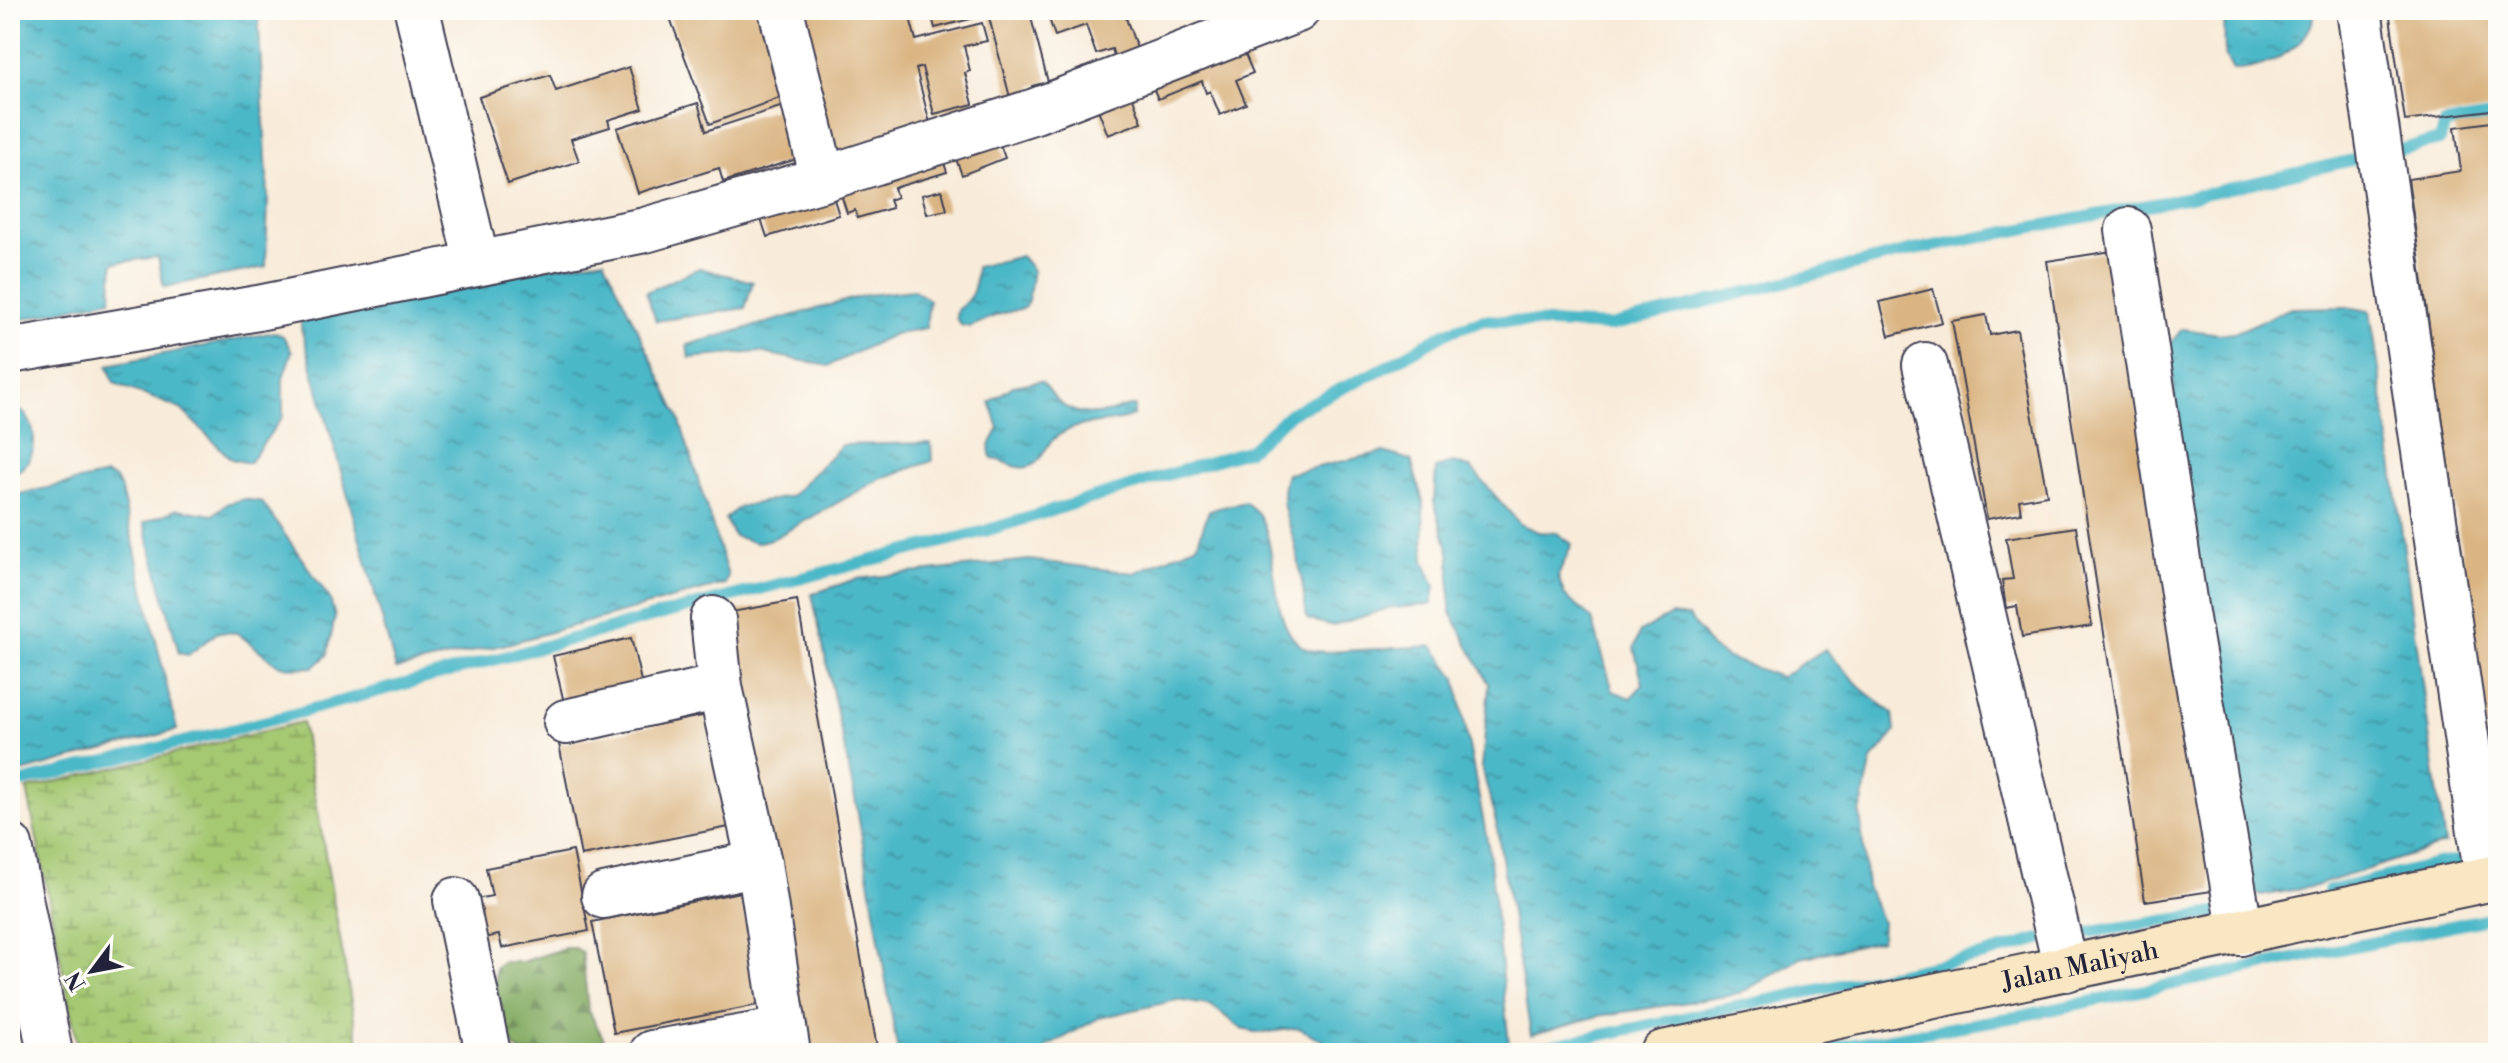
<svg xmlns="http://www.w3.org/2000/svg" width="2508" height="1063" viewBox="0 0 2508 1063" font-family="'Libre Bodoni',serif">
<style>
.forest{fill:url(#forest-firs);stroke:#536750;stroke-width:2}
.wetland{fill:url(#wetland-marsh);stroke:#647556;stroke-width:2}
.water{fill:url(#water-ripples);stroke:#376d82;stroke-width:2}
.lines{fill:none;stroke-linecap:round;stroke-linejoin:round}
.stream{stroke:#4cb8c8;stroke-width:12}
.building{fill:#dab583}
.street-casing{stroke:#424053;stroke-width:48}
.secondary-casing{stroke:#424053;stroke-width:48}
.street{stroke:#fff;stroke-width:44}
.secondary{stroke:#f9e7c3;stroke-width:44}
.labels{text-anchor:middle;stroke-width:6;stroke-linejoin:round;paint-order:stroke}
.street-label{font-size:26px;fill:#22223b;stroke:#fdfcf7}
</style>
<defs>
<pattern id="forest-firs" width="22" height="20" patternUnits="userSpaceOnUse" patternTransform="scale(2)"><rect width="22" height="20" fill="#84ac64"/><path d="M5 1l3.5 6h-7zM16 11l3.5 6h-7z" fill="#6c8c54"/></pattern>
<pattern id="wetland-marsh" width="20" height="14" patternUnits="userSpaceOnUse" patternTransform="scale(2)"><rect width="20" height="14" fill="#a5c872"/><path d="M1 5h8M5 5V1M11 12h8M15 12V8" fill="none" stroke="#86a25f"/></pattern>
<pattern id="water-ripples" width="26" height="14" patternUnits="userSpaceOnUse" patternTransform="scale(2)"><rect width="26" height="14" fill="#4cb8c8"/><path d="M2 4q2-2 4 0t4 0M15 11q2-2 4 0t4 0" fill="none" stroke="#3f95a4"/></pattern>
</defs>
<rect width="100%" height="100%" fill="#fdfcf7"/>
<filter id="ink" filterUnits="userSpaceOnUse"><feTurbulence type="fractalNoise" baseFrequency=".0125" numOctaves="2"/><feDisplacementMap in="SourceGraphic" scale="16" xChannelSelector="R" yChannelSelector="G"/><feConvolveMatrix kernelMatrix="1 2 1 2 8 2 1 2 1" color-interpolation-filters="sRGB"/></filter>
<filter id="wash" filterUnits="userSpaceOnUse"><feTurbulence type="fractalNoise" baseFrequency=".006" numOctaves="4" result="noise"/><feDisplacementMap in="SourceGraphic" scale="32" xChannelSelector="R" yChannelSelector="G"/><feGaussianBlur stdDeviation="1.8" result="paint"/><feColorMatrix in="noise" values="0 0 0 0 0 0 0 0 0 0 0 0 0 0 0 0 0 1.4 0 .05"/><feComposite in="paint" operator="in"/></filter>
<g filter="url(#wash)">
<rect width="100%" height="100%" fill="#f8ebd9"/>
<path class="forest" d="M565,948H575L582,952L588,1009L611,1053H521L513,1046L496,987L495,968L502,962H522Z"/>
<path class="wetland" d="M302,722L360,1053H79L27,789Z"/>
<g class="water">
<path d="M10,10H258L268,195L266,267L164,287L158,257L113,263L111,299L10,322Z"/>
<path d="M2224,10H2315C2312,46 2265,71 2233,70L2225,56Z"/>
<path d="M1021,256L1033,270L1028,301L1024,308L997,315L970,327L961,325L956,318L957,310C974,297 976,288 976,267Z"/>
<path d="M604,259L678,415L728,576L725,584L507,644L396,669L301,328L302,306Z"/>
<path d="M699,268L753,282L745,308L656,321L646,292Z"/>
<path d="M914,290L929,300L926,328L894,334L828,366L759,352L689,358L687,345L866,295Z"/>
<path d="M2346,307L2370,311C2398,488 2418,667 2445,844L2315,886L2261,896L2251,891L2182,472L2170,344L2182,329L2220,334L2239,331L2291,308Z"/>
<path d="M274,332L283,336L292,351L283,378V416L249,463L231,459L181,409L114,383L108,365Z"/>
<path d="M1040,381C1050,387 1052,398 1061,404C1074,414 1095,416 1111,412C1120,410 1125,405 1135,406L1133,416C1107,427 1083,418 1056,437C1044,445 1043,464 1027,467C1016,470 1006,460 992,459C985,446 994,440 999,428L990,402L1013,386Z"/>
<path d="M10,405C41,413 43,466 10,474Z"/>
<path d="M931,443L932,461L882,478L774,538L756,543L734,536L725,519L739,507L791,496L842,445Z"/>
<path d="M1383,452L1411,460L1423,501L1424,560L1435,586L1432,604L1386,609L1333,626L1307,619C1304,596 1301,572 1296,549C1290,519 1276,506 1287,474Z"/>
<path d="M1454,462L1471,468L1520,524L1538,532L1557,533L1572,544L1558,576L1565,596L1592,619L1613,691L1631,698L1643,684L1634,648L1640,632L1671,615L1689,617L1712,648L1728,658L1781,677L1825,649L1864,691L1893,713L1895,732L1872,760L1860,813L1867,887L1882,922L1881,940L1801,958L1739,994L1598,1016L1531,1035L1496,822L1482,768L1489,684L1450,611V555L1434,502L1436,468Z"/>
<path d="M106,475L115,479L120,486L177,730L10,775V496Z"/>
<path d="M244,499L262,502L330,599L335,617L327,655L314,667L294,668L277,664L237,633L218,632L188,655L179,653L144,523L177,509L213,515L226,504Z"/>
<path d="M1245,502C1249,506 1256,510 1259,515C1280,547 1267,628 1305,648C1310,651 1318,651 1324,652L1433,646L1456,678L1489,850L1509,1045L1469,1053H1334L1331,1045L1299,1028L1260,1033L1242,1029L1212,1006L1177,1000L1099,1018L1047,1047L1044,1053H898L857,808L812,594L856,579L1029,560L1134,573L1197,545L1209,510Z"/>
</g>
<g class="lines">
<g class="stream">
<path d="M10,785L279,718L678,610L985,531L1249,450L1291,413L1382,369L1447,332L1484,320L1610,326L1909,251L2200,195L2440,140L2445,124L2498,116"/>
<path d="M2329,891L2437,864L2475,858"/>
<path d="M2090,932L2229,911"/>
<path d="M1515,1053L1985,955L2040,939"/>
<path d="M1802,1053L2021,1016L2498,916"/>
</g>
</g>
<g id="blocks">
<g class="building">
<path d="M667,10H763L795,92L710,124Z"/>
<path d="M793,10H980L982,16L935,28L931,13L910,18L916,40L982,23L987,41L964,46L970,71L965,73L973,104L934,114L922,67L916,69L932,131L831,156Z"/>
<path d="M987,10H1029L1048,82L1032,86L1034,95L1011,101Z"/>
<path d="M1046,10H1123L1140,57L1117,65L1112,49L1096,54L1086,25L1055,36Z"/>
<path d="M2389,10H2498V109L2405,121Z"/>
<path d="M1240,42L1253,73L1236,80L1246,104L1220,115L1210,91L1206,93L1202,81L1158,99L1148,76Z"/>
<path d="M629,67L643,109L608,120L610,127L571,139L579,161L508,184L479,97L550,75L556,91Z"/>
<path d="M1128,85L1142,122L1108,135L1094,99Z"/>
<path d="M698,103L706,131L786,105L803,157L723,182L719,168L638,193L617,128Z"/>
<path d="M2498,121V805L2408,179L2461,171L2455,127Z"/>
<path d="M995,131L1005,158L962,175L952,148Z"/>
<path d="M941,154L947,172L894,188L897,197L889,200L892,208L857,218L855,210L847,213L838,185Z"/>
<path d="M830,187L839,215L767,237L756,203Z"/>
<path d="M942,190L947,210L927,214L922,195Z"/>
<path d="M2113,251L2212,891L2145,901L2047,261Z"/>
<path d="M1933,289L1942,322L1889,336L1880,302Z"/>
<path d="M1986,315L1990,335L2017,330L2047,495L2019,500L2021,513L1987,519L1952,321Z"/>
<path d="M2076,527L2092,626L2022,637L2017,606L2006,608L2002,580L2013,579L2006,538Z"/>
<path d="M797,600L878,1053H804L726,613Z"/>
<path d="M631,638L644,694L566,711L553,656Z"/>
<path d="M707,715L729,827L581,856L559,744Z"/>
<path d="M573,851L589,931L502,948L499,935L483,938L476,899L492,896L486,868Z"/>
<path d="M740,892L763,1004L614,1033L592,922Z"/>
</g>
</g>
</g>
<g filter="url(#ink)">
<use href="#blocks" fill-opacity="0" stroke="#424053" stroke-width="2"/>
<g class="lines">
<defs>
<g id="street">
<path d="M417,10L477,263"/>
<path d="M781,10L823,179"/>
<path d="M2359,10L2487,879"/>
<path d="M2128,230L2186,613L2241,933"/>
<path d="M10,351L258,308L645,230L823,179L1035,111L1297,10"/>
<path d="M1925,365L2066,969"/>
<path d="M713,619L720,687L759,863L788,1053"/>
<path d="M566,722L720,687"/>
<path d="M10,846L50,1053"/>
<path d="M604,896L759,863"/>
<path d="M456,900L488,1053"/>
<path d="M652,1053L784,1030"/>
</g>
<g id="secondary">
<path id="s1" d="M1663,1053L2498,877"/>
</g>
</defs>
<use href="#street" class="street-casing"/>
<use href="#secondary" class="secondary-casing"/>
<use href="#street" class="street"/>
<use href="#secondary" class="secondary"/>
</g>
</g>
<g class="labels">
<g class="street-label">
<text dy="9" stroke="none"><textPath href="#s1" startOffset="426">Jalan Maliyah</textPath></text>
</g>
</g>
<rect width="2508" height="1063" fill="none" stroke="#fdfcf7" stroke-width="40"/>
<g transform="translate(92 971) rotate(238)" stroke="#fdfcf7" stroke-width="6" paint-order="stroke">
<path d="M0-6L14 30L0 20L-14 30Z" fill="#22223b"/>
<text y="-12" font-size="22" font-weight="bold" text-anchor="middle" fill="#22223b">N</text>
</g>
</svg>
